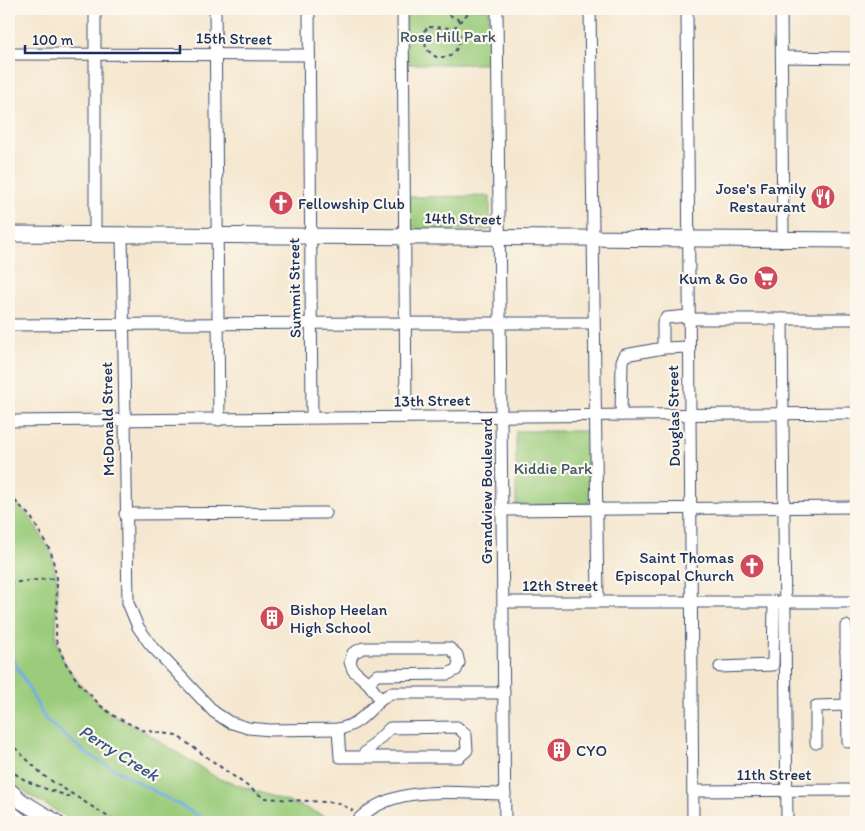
<svg xmlns="http://www.w3.org/2000/svg" width="865" height="831" viewBox="0 0 865 831" font-family="Itim,sans-serif">
<style>
.green{fill:#9bcc7b;stroke:#5b7e6c}
.lines{fill:none;stroke-linecap:round;stroke-linejoin:round}
.stream{stroke:#75abe4;stroke-width:3}
.minor-casing{stroke:#3c4b6f;stroke-width:13}
.major-casing{stroke:#3c4b6f;stroke-width:17}
.path{stroke:#3c4b6f;stroke-width:2;stroke-dasharray:4 4;stroke-linecap:butt}
.minor{stroke:#fff;stroke-width:11}
.major{stroke:#fff;stroke-width:15}
.labels{text-anchor:middle;stroke-width:4.5;stroke-linejoin:round;paint-order:stroke}
.park-label{font-size:16px;fill:#3b5665;stroke:#fbf7ec}
.street-label{font-size:16px;fill:#1b2f5e;stroke:#fbf7ec}
.poi-label{font-size:16px;fill:#1b2f5e;stroke:#fbf7ec;text-anchor:end}
.water-label{font-size:18px;font-style:italic;fill:#365486;stroke:#fbf7ec}
</style>
<rect width="100%" height="100%" fill="#fbf7ec"/>
<filter id="ink" filterUnits="userSpaceOnUse"><feTurbulence type="fractalNoise" baseFrequency=".02" numOctaves="2"/><feDisplacementMap in="SourceGraphic" scale="10" xChannelSelector="R" yChannelSelector="G"/><feConvolveMatrix kernelMatrix="1 2 1 2 8 2 1 2 1" color-interpolation-filters="sRGB"/></filter>
<filter id="wash" filterUnits="userSpaceOnUse"><feTurbulence type="fractalNoise" baseFrequency=".0096" numOctaves="4" result="noise"/><feDisplacementMap in="SourceGraphic" scale="20" xChannelSelector="R" yChannelSelector="G"/><feGaussianBlur stdDeviation="1.12" result="paint"/><feColorMatrix in="noise" values="0 0 0 0 0 0 0 0 0 0 0 0 0 0 0 0 0 1.4 0 .05"/><feComposite in="paint" operator="in"/></filter>
<g filter="url(#wash)">
<rect width="100%" height="100%" fill="#f5e7cf"/>
<g class="green">
<path d="M406,9H489V64H407Z"/>
<path d="M490,196V230L409,231V197Z"/>
<path d="M516,431H589V504L516,505Z"/>
<path d="M9,495L30,517L51,552L57,578L56,640L64,662L78,682L101,706L114,716L142,730L217,778L301,806L339,822H75L29,795L10,779Z"/>
</g>
<g class="lines">
<path class="stream" d="M9,604L12,657L45,719L87,754L210,822"/>
</g>
</g>
<g filter="url(#ink)">
<g class="lines">
<defs>
<g id="minor">
<path d="M95,9V234"/>
<path d="M215,9L219,420"/>
<path d="M309,9L312,417"/>
<path d="M403,9L406,417"/>
<path d="M497,9L505,822"/>
<path d="M590,9L598,601"/>
<path d="M687,9L693,822"/>
<path d="M781,9L783,239"/>
<path d="M9,54L309,55"/>
<path d="M782,57L856,58"/>
<path d="M122,235L128,603L138,627L150,644L214,712L229,722L248,728L270,730L338,729C365,724 369,705 391,693H504"/>
<path d="M688,319H856"/>
<path d="M782,319L787,822"/>
<path d="M9,325C204,324 398,322 593,323"/>
<path d="M663,348V323L666,318L688,316"/>
<path d="M621,415L622,361L625,355L663,348L689,347"/>
<path d="M9,421L856,413"/>
<path d="M503,510L856,507"/>
<path d="M125,514L326,513"/>
<path d="M504,602H856"/>
<path d="M846,626V652H856"/>
<path d="M846,652L848,742"/>
<path d="M720,667L773,665L774,601"/>
<path d="M368,683L353,670L350,662L353,653L363,648H449L457,655L459,663L456,670L448,674L377,675L368,683L380,699"/>
<path d="M338,729L340,757H459L467,750L466,735L457,727L390,728L361,757"/>
<path d="M816,743V706L847,705"/>
<path d="M693,791L856,790"/>
<path d="M356,822C392,782 456,794 505,794"/>
</g>
<g id="major">
<path d="M9,234L856,240"/>
<path d="M9,790L21,801L56,822"/>
<path d="M9,812L22,822"/>
</g>
</defs>
<use href="#minor" class="minor-casing"/>
<use href="#major" class="major-casing"/>
<g class="path">
<path d="M442,11L461,21"/>
<path d="M429,27L454,28L461,37L456,50L449,57H436L426,49L424,31Z"/>
<path d="M454,28L472,9"/>
<path d="M9,495L31,517L51,552L57,578L56,640L65,662L78,682L101,706L114,716L142,730L176,735L264,798L339,803L353,811"/>
<path d="M9,583L57,578"/>
<path d="M9,742L44,776L116,822"/>
<path d="M9,768C25,785 52,790 73,798"/>
</g>
<use href="#minor" class="minor"/>
<use href="#major" class="major"/>
</g>
</g>
<defs>
<symbol id="restaurant-disc" viewBox="-11 -11 22 22"><circle r="9.5" fill="#d1495b" stroke="#fbf7ec"/><path d="M-5-6h1v4h1v-4h1v4h1v-4h1v5L-1.5 .5V6h-2V.5L-5-1ZM5-6V6H3V1.5H1.5Q1.5-4 5-6Z" fill="#fff"/></symbol>
<symbol id="church-disc" viewBox="-11 -11 22 22"><circle r="9.5" fill="#d1495b" stroke="#fbf7ec"/><path d="M-1.2-6h2.4v3.5h3.3v2.4h-3.3V6h-2.4V-.1h-3.3v-2.4h3.3Z" fill="#fff"/></symbol>
<symbol id="supermarket-disc" viewBox="-11 -11 22 22"><circle r="9.5" fill="#d1495b" stroke="#fbf7ec"/><path d="M-6-5.5h2.5l.6 2H6L4.5 2H-2.5L-4.4-4H-6ZM-1.5 3.2a1.3 1.3 0 1 0 .1 0ZM3 3.2a1.3 1.3 0 1 0 .1 0Z" fill="#fff"/></symbol>
<symbol id="building-disc" viewBox="-11 -11 22 22"><circle r="9.5" fill="#d1495b" stroke="#fbf7ec"/><path d="M-4-6H4V6H1V3H-1V6H-4ZM-2.5-4.3h1.7v1.8h-1.7ZM.8-4.3h1.7v1.8H.8ZM-2.5-1h1.7V.8h-1.7ZM.8-1h1.7V.8H.8Z" fill="#fff"/></symbol>
</defs>
<g fill-rule="evenodd">
<use href="#restaurant-disc" x="809" y="183" width="28" height="28"/>
<use href="#church-disc" x="267" y="189" width="28" height="28"/>
<use href="#supermarket-disc" x="752" y="264" width="28" height="28"/>
<use href="#church-disc" x="738" y="552" width="28" height="28"/>
<use href="#building-disc" x="258" y="604" width="28" height="28"/>
<use href="#building-disc" x="545" y="736" width="28" height="28"/>
</g>
<g class="labels">
<g class="park-label">
<text x="448" y="42">Rose Hill Park</text>
<text x="553" y="474">Kiddie Park</text>
</g>
<g class="street-label">
<text transform="translate(234 38) rotate(1)" y="6">15th Street</text>
<text transform="translate(463 218) rotate(1)" y="6">14th Street</text>
<text transform="translate(294 288) rotate(-91)" y="6">Summit Street</text>
<text transform="translate(432 400) rotate(-1)" y="6">13th Street</text>
<text transform="translate(673 416) rotate(-91)" y="6">Douglas Street</text>
<text transform="translate(107 419) rotate(-91)" y="6">McDonald Street</text>
<text transform="translate(486 491) rotate(-90)" y="6">Grandview Boulevard</text>
<text x="560" y="591">12th Street</text>
<text x="774" y="780">11th Street</text>
</g>
<g class="poi-label">
<text x="806" y="194">Jose's Family<tspan x="806" dy="18">Restaurant</tspan></text>
<text x="298" y="209" text-anchor="start">Fellowship Club</text>
<text x="748" y="284">Kum &amp; Go</text>
<text x="734" y="563">Saint Thomas<tspan x="734" dy="18">Episcopal Church</tspan></text>
<text x="290" y="615" text-anchor="start">Bishop Heelan<tspan x="290" dy="18">High School</tspan></text>
<text x="576" y="756" text-anchor="start">CYO</text>
</g>
<g class="water-label">
<text transform="translate(119 753) rotate(32)" y="6">Perry Creek</text>
</g>
</g>
<rect width="865" height="831" fill="none" stroke="#fbf7ec" stroke-width="30"/>
<path d="M25 45v8h155v-8" fill="none" stroke="#1b2f5e" stroke-width="2.5"/>
<text x="32" y="45" font-size="15" fill="#1b2f5e" stroke="#fbf7ec" stroke-width="4" paint-order="stroke">100 m</text>
</svg>
